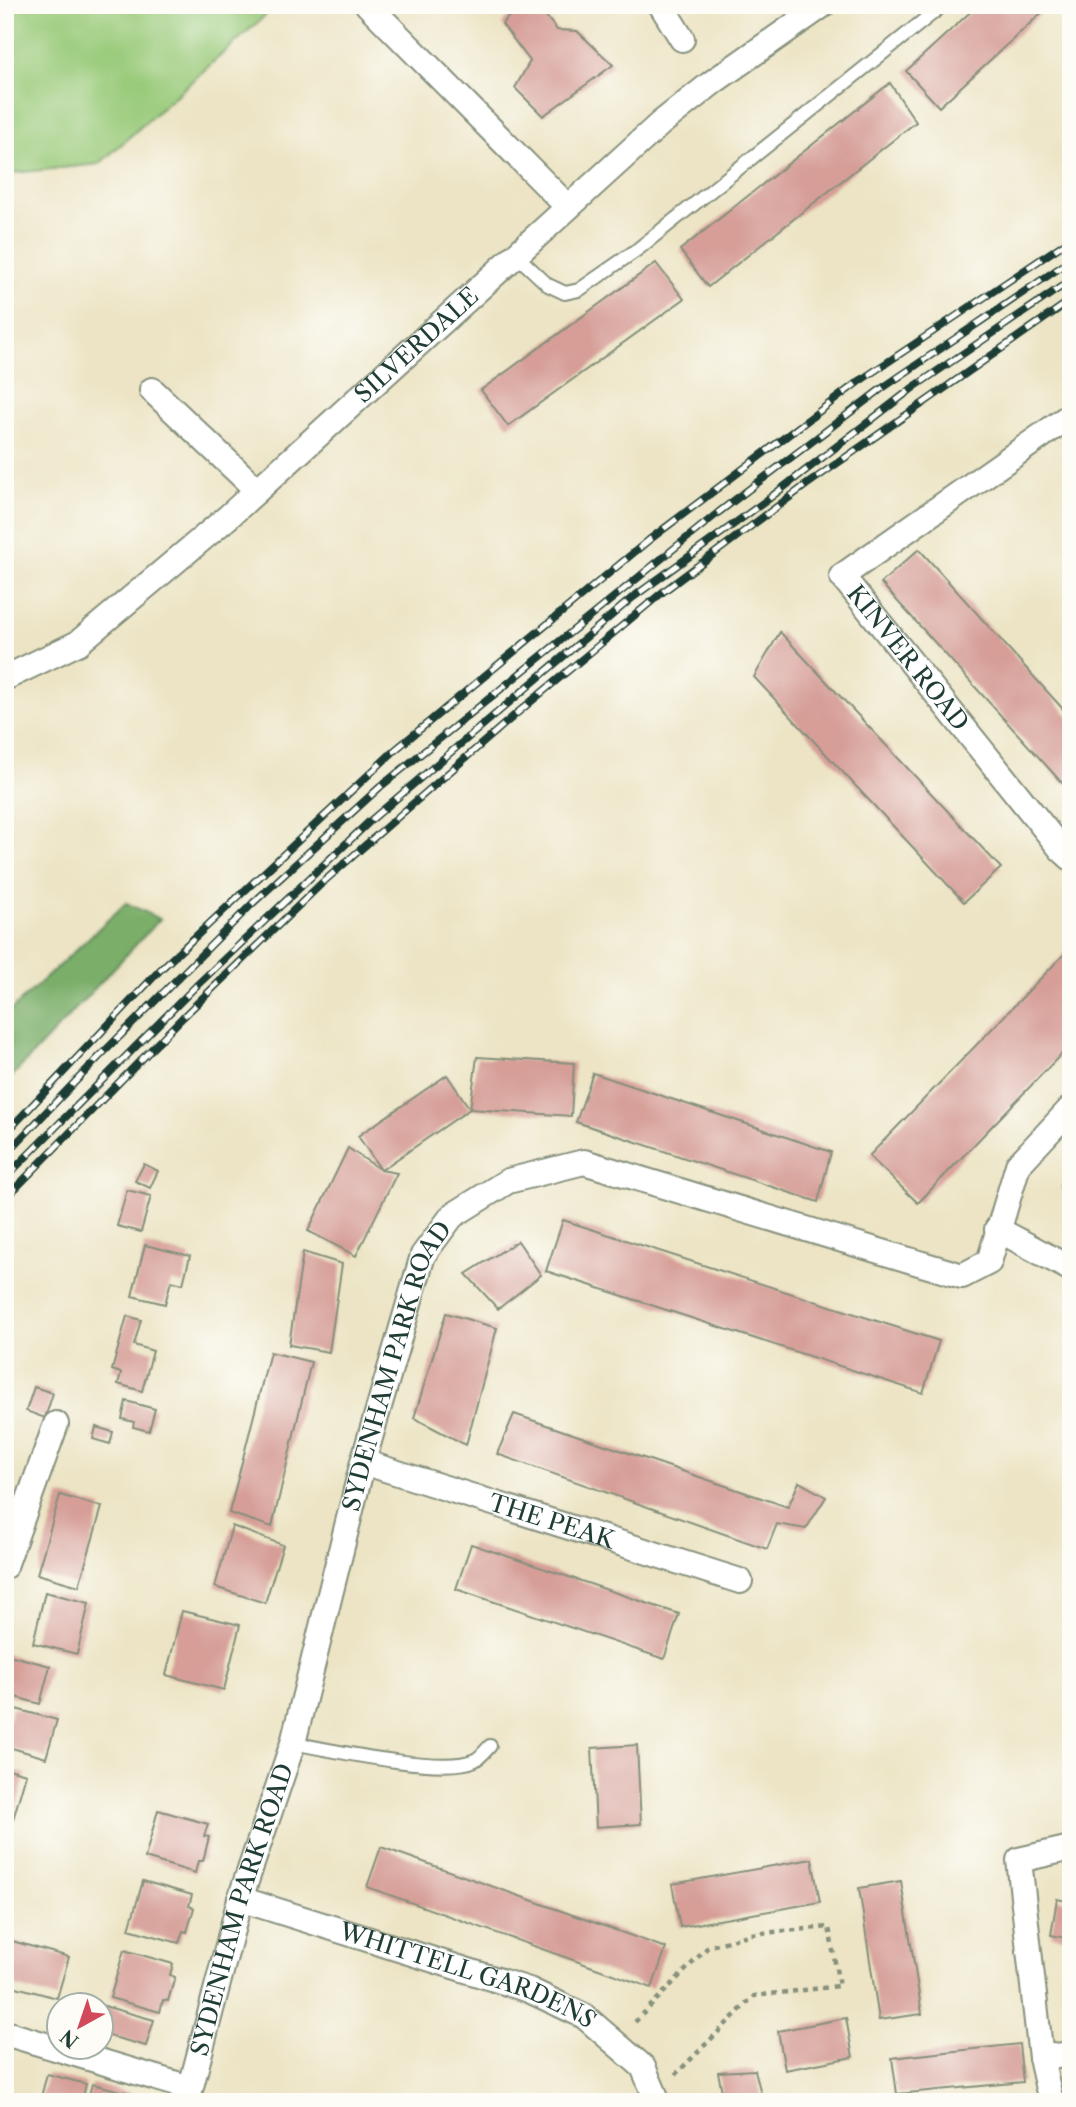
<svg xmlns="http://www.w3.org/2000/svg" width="1076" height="2107" viewBox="0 0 1076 2107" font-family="'Libre Caslon Text',serif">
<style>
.green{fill:#99ca79;stroke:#5c8456;stroke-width:2}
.forest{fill:#7aae69;stroke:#4c764e;stroke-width:2}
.building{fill:#d69e97}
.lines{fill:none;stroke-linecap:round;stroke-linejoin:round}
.lane-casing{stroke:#86907c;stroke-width:16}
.street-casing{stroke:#86907c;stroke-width:28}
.path{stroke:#86907c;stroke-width:4.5;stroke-dasharray:5 5;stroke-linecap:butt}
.lane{stroke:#fff;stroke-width:12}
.street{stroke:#fff;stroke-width:24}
.rail-casing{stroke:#1f3d34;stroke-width:8}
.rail{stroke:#fdfcf7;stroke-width:5;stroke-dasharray:16;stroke-linecap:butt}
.labels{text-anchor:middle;stroke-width:5;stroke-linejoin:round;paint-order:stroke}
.street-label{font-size:24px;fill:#1f3d34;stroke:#fdfcf7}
</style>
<rect width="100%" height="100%" fill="#fdfcf7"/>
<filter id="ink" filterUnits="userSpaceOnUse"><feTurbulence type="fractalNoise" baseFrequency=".0143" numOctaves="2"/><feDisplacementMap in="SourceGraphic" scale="14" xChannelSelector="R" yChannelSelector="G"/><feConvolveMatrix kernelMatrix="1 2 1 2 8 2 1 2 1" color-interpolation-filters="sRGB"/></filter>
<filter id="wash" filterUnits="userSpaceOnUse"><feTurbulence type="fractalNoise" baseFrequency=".00686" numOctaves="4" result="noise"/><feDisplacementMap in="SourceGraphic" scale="28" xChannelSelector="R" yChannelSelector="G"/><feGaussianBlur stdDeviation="1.57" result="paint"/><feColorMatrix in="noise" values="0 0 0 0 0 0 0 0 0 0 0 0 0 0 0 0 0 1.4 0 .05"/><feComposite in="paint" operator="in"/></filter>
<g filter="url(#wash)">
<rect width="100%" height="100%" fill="#ece4c4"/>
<path class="green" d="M5,5H277L99,164L5,174Z"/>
<path class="forest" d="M126,903L160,919L5,1084V1016Z"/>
<g id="blocks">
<g class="building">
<path d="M519,5H537L557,30L577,31L613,65L543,116L515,88L530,61L502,24Z"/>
<path d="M978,5H1050L939,107L906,71Z"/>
<path d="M890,83L916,122L708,287L680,250Z"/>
<path d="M656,263L684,299L508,426L481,390Z"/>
<path d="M919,549L1071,718V777L1063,784L881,583Z"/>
<path d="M780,632L1001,868L964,902L754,677Z"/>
<path d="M1071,947V1044L918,1203L869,1156Z"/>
<path d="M477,1057L574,1063L571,1116L470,1109Z"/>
<path d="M593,1073L831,1152L818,1202L576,1122Z"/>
<path d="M447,1075L470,1109L381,1170L358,1136Z"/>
<path d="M348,1148L381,1170L397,1173L356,1256L308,1231Z"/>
<path d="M144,1164L158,1171L150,1188L135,1181Z"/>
<path d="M1071,1177V1198L1061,1188Z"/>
<path d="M127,1190L151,1196L141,1232L117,1226Z"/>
<path d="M563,1220L939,1341L923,1393L546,1271Z"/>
<path d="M518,1241L541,1275L498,1309L466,1274Z"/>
<path d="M145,1245L190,1256L183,1284L171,1281L165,1304L132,1296Z"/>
<path d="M303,1252L342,1264L329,1352L289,1345Z"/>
<path d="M446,1313L497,1328L466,1445L414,1418Z"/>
<path d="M127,1316L141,1320L134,1345L153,1351L142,1391L118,1384L121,1373L112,1370Z"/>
<path d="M270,1352L311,1362L272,1527L229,1513Z"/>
<path d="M34,1387L53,1393L45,1418L26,1411Z"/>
<path d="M126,1401L155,1409L149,1431L133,1427L134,1422L122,1419Z"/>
<path d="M514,1414L788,1507L799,1482L826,1497L806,1529L777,1524L767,1549L497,1454Z"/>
<path d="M96,1427L113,1432L110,1444L93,1439Z"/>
<path d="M60,1495L102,1507L79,1586L37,1574Z"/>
<path d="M232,1526L283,1545L265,1603L215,1587Z"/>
<path d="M471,1544L679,1614L664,1659L456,1589Z"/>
<path d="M45,1592L89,1603L77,1654L33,1643Z"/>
<path d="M182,1611L240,1625L224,1690L166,1675Z"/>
<path d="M5,1654L50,1666L40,1704L5,1694Z"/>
<path d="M12,1708L57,1720L46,1758L5,1746V1733Z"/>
<path d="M637,1745L641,1824L596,1827L592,1748Z"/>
<path d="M5,1768L26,1774L6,1844H5Z"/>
<path d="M158,1810L208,1824L204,1836L209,1837L203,1861H198L195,1873L145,1858Z"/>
<path d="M381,1847L666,1948L652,1988L367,1887Z"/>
<path d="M812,1859L820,1902L680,1927L672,1884Z"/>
<path d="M143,1881L192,1895L189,1906L194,1908L187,1932L183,1931L179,1943L129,1929Z"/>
<path d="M901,1881L922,2014L879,2020L859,1888Z"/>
<path d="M1057,1899L1071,1902V1939L1051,1935Z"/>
<path d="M5,1939L69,1957L57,1998L5,1984Z"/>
<path d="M124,1950L173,1964L170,1975L175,1977L168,2001L163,2000L160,2012L110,1998Z"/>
<path d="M104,2006L154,2020L146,2046L102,2034Z"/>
<path d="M846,2018L853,2057L785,2070L778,2031Z"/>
<path d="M1019,2044L1023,2082L897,2094L892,2058Z"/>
<path d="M755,2070L763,2102H724L718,2072Z"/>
<path d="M47,2074L86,2084L82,2102H57L41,2097Z"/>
<path d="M92,2084L130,2093L128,2102H87Z"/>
</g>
</g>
</g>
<g filter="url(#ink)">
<use href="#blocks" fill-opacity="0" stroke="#86907c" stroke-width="2"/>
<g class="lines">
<defs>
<g id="lane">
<path d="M516,255L548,285L565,293L579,290L638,249L943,5"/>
<path d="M293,1743C330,1750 444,1775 475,1760C480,1758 486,1750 490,1746"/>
</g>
<g id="street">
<path d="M368,5L568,207"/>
<path d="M661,5L682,39"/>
<path d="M152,390L257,490"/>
<path id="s1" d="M1071,415L842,576L1061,849L1071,858"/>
<path id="s2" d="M5,678L78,643L228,517L661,123L713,82L823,5"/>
<path d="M997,1229L1071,1269"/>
<path id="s3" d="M363,1462L740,1581"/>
<path d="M5,1566L56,1424"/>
<path id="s4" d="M240,1899L529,1990L584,2016L643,2067L658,2102"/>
<path d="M5,2033L190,2088"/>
<path d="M1041,2058L1071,2054"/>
<path id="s5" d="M187,2102L240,1899L293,1743L363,1462L423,1255L452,1216L508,1181L584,1162L962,1276L989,1262L1018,1165L1071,1108"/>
<path d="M1051,2102L1041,2058L1019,1860L1071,1848"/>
</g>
</defs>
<use href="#lane" class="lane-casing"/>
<use href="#street" class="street-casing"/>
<path class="path" d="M635,2022L708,1947L751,1934L829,1927L839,1986L754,1996L676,2074"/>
<use href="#lane" class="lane"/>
<use href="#street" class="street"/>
<defs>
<g id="rail">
<path d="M5,1134L161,969L395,750L649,540L858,382L1071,239"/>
<path d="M5,1155L100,1056L253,903L380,787L719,512L881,389L1071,260"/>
<path d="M5,1178L196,986L370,821L632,598L767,500L914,387L1071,280"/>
<path d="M5,1199L183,1017L322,883L516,714L664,591L806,485L1071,300"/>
</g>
</defs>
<use href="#rail" class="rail-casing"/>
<use href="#rail" class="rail"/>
</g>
</g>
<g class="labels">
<g class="street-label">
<text dy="8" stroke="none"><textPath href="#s2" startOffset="532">SILVERDALE</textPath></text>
<text dy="8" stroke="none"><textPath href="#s1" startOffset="385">KINVER ROAD</textPath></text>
<text dy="8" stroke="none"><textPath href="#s5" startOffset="766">SYDENHAM PARK ROAD</textPath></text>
<text dy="8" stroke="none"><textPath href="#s3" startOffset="198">THE PEAK</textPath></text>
<text dy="8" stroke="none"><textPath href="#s5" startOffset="200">SYDENHAM PARK ROAD</textPath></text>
<text dy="8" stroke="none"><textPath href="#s4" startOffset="240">WHITTELL GARDENS</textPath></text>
</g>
</g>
<rect width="1076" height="2107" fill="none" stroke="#fdfcf7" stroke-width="28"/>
<g transform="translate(80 2026) rotate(220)"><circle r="33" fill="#fdfcf7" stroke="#a4b0a9" stroke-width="2"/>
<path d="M0-5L12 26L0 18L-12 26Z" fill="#d1495b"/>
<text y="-10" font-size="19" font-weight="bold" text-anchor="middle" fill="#1f3d34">N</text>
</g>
</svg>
